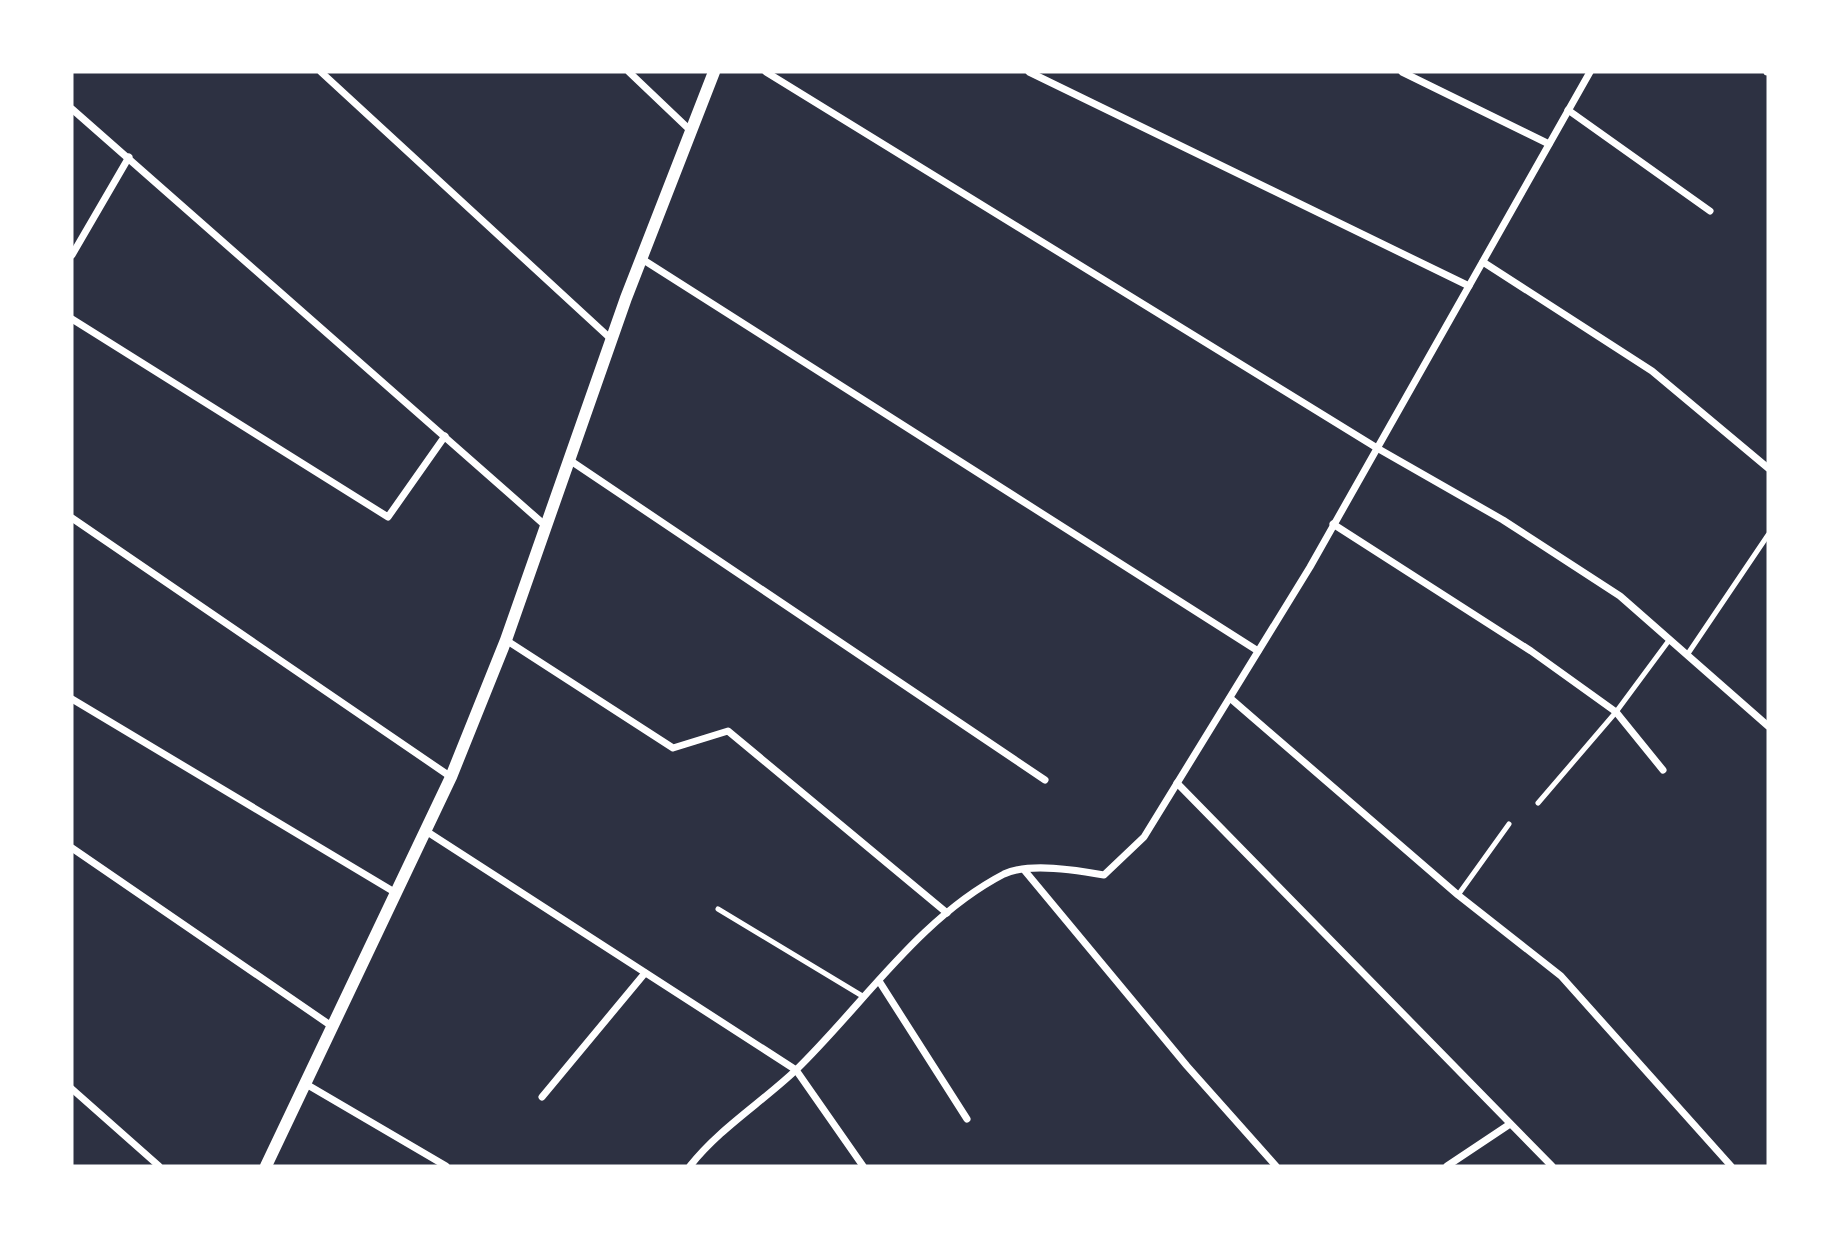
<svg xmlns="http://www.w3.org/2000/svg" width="1840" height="1238" viewBox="0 0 1840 1238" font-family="Karla,sans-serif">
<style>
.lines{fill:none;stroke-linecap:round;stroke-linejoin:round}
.service{stroke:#fff;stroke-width:5}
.minor{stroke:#fff;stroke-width:7}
.tertiary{stroke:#fff;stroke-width:12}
</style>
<rect width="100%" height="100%" fill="#2d3142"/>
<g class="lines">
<g class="service">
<path d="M1687,655L1768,535"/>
<path d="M1538,803L1616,712L1670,639"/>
<path d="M1458,895L1509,824"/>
<path d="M718,909L864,997"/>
</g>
<g class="minor">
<path d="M321,72L611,339"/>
<path d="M629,72L692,132"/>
<path d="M766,72L1377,448L1503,520L1620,596L1768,726"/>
<path d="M1029,72L1469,286"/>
<path d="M1402,72L1549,144"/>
<path d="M1767,72H1768"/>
<path d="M72,109L547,527"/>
<path d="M1568,110L1710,211"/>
<path d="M72,255L129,157"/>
<path d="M642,259L1258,651"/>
<path d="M1483,262L1652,371L1768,468"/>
<path d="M72,319L388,517L445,436"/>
<path d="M571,461L1045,780"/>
<path d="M72,518L451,777"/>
<path d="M1333,524L1531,651L1616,712L1663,770"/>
<path d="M506,640L673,748L728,731L947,913"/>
<path d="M1230,698L1458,895L1561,976L1731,1166"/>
<path d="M72,699L396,893"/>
<path d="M1177,783L1552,1166"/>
<path d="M426,831L796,1070L863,1166"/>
<path d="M72,848L333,1027"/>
<path d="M1025,871L1187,1066L1276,1166"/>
<path d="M879,981L967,1119"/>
<path d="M306,1084L446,1166"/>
<path d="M72,1089L159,1166"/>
<path d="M542,1097L645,973"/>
<path d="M690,1166C719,1129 761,1103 796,1070C863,1005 919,918 1004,874C1029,862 1077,870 1104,875L1144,837L1310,567L1590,72"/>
<path d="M1447,1166L1510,1124"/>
</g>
<path class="tertiary" d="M266,1166L451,777L506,640L626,298L714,72"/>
</g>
<rect width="1840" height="1238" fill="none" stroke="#ffffff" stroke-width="147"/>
</svg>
